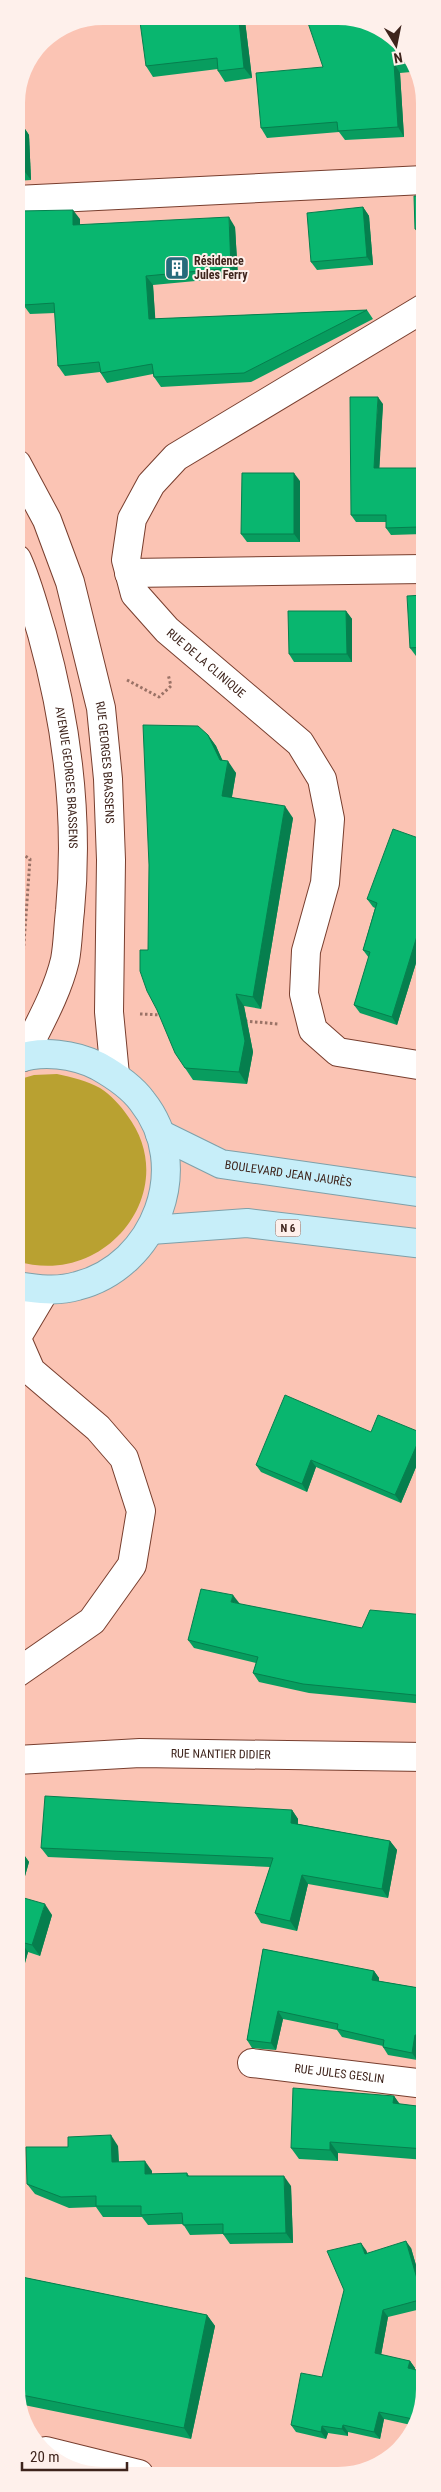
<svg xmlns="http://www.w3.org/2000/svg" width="441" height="2492" viewBox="0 0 441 2492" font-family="'Roboto Condensed',sans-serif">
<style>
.green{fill:#b9a131}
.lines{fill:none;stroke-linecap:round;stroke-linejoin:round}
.minor-casing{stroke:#783e2e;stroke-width:30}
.tertiary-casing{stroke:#783e2e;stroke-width:30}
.primary-casing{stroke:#7ea0a9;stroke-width:30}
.path{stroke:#9a7266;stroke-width:3;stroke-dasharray:2.5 2.5;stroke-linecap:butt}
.minor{stroke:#fff;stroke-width:28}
.tertiary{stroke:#fff;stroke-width:28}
.primary{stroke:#c7eef9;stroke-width:28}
.wall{fill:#089d5f}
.shaded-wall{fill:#067f4e}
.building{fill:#09b66f;stroke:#067f4e}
.labels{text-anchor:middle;stroke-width:4;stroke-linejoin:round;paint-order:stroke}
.shield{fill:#fef0eb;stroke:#78615a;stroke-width:1}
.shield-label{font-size:11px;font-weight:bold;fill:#3e241c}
.poi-label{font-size:12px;font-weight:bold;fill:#3e241c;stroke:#fef0eb;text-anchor:start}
.street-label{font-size:12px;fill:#3e241c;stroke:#fef0eb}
</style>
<rect width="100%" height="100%" fill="#fbc4b4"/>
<path class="green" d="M57,1074C72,1077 87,1081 100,1088C111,1095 120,1105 127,1115C184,1190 105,1289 17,1261V1080L34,1075Z"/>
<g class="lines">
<defs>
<g id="minor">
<path d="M16,200L424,180"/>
<path id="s1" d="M424,308L176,457L151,484L132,519L126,560L135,594L167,630L300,743L322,779L330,819L325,883L306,951L304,994L313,1030L338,1052L424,1066"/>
<path d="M129,573L424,569"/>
<path id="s2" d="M17,1760L140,1753L425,1757"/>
<path id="s3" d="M252,2063L425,2084"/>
<path d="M46,2451L139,2474"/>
</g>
<g id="tertiary">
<path id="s4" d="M17,464L47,520L70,582L101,708L108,779L111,860L109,1012L115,1075"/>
<path id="s5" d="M17,559C28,583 34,608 42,634C67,724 79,817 70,911C68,927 68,944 65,960C57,994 38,1026 23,1057"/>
<path d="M17,1337L45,1290"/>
<path d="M17,1339L31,1371L98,1428L124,1458L141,1511L132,1565L92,1621L17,1673"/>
</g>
<g id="primary">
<path d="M17,1059C42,1050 74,1054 98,1066C114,1075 131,1086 142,1101C194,1166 156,1266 77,1286C57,1292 37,1289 17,1286"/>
<path id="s6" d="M160,1134L221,1164L424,1193"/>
<path d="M151,1230L247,1223L424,1244"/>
</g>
</defs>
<use href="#minor" class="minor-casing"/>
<use href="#tertiary" class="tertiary-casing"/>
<use href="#primary" class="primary-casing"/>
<g class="path">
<path d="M127,680L159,697L171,686L168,674"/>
<path d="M17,851L30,859L21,985"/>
<path d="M140,1014L161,1015"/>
<path d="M245,1021L278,1024"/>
</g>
<use href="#minor" class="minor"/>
<use href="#tertiary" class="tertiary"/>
<use href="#primary" class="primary"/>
</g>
<g class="wall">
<path d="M245,21L252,78L225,82L218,71V69L153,77L146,66Z"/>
<path d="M403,46L411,72L400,73L404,137L345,140L339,132L267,138L261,128L323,67Z"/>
<path d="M23,126L29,135L31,180L16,181V127Z"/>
<path d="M424,196V233H418L415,229Z"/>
<path d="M363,207L369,216L373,265L317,270L311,262Z"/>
<path d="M80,219V225L235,227L238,277L153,285L155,319L367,310L373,319L251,382L161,387L154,377L153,374L107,383L100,372L65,376L58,366L55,313L30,314L16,295Z"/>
<path d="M383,404L379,468L423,475V534L391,535L386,528V522H356L351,515Z"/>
<path d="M300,481V542H247L241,534Z"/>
<path d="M424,595V655L416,656L410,648Z"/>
<path d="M346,611L352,619V662H294L289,654Z"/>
<path d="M208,735L216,746L222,760L236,773L232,797L293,818L261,1009L244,1006L253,1052L247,1084L193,1080L185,1068L157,1010L148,950Z"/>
<path d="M424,840V937L397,1025L360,1013L354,1005L369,958L363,950L375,908L373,907L367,899Z"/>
<path d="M371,1432L422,1433L424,1437V1448L401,1503L316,1467L307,1492L261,1472L256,1465Z"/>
<path d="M239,1604L362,1628L425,1615V1704L309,1693L259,1682L253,1673L256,1663L194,1648L188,1640Z"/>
<path d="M292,1810L298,1819V1824L390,1841L397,1850L388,1898L308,1884L297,1931L261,1923L255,1913L270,1867L48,1857L41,1848Z"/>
<path d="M17,1851L22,1852L29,1862L19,1897L52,1915L40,1956L28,1952L17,1992Z"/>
<path d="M263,1949L374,1971L379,1978V1981L425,1989V2043L420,2042L417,2060L388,2055L383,2047V2046L342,2037L337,2030L283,2019L276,2050L252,2048L247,2040Z"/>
<path d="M394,2096L399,2104L425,2107V2160L338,2153V2161L299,2159L291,2148Z"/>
<path d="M118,2146L119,2162L152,2171V2174L187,2173L189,2176L291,2186L293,2243L230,2244L223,2234L190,2235L183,2224L148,2225L142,2217H103L96,2207L69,2208L35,2194L27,2184Z"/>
<path d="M411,2248L425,2296V2308L388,2317L381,2355L410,2361L415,2368L414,2370L425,2389L411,2425L384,2419L380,2439L348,2432V2436L328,2433L326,2439L296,2432L291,2425L322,2377L344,2290L366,2250L367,2253Z"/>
<path d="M17,2276L207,2315L215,2326L191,2439L19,2404L17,2400Z"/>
</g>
<g class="shaded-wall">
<path d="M239,21H245L252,78L244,68Z"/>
<path d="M399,43L403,46L411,72L405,63Z"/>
<path d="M394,63L400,73L404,137L398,127Z"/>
<path d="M23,126L29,135L31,180L25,172Z"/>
<path d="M363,207L369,216L373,265L367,257Z"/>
<path d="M73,210L80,219V234L73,225Z"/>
<path d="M229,217L235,227L238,277L231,268Z"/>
<path d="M146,276L153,285L156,329L149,319Z"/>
<path d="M378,397L383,404L379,476L374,468Z"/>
<path d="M418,468L423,475V534L418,527Z"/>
<path d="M294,473L300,481V542L294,534Z"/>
<path d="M346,611L352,619V662L347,654Z"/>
<path d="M208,735L216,746L227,770L228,761L236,773L230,807L222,796L220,760Z"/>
<path d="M285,806L293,818L261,1009L253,997Z"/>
<path d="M422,920L424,923V937L397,1025L392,1017Z"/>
<path d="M236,994L244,1006L253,1052L247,1084L239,1072Z"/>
<path d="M422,1433L424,1437V1448L401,1503L395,1495Z"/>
<path d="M311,1460L316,1467L307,1492L302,1484Z"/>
<path d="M233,1595L240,1604L231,1602Z"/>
<path d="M292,1810L298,1819L297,1832L291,1823Z"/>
<path d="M390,1841L397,1850L388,1898L382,1889Z"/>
<path d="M22,1852L29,1862L17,1904V1869Z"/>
<path d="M302,1875L308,1884L297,1931L290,1921Z"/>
<path d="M45,1904L52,1915L40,1956L32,1945Z"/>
<path d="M21,1942L28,1952L17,1992V1955Z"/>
<path d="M374,1971L379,1978L378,1988L372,1980Z"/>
<path d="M278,2011L283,2019L276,2050L271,2043Z"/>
<path d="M415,2035L420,2042L417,2060L412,2053Z"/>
<path d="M394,2096L402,2107L393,2103Z"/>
<path d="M111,2135L118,2146L119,2172L112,2162Z"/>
<path d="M330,2142L338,2153V2161L330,2150Z"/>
<path d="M145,2161L152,2171V2184L145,2174Z"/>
<path d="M284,2176L291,2186L293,2243L286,2233Z"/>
<path d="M406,2241L411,2248L425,2296V2303L423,2299Z"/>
<path d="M361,2243L366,2250L370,2261L365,2254Z"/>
<path d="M383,2310L388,2317L380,2361L375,2353Z"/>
<path d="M207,2315L215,2326L191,2439L184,2428Z"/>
<path d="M410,2361L415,2368L413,2376L408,2368Z"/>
<path d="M379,2412L384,2419L380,2439L374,2432Z"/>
<path d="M343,2425L348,2432V2436L342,2429Z"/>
<path d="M322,2426L328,2433L326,2439L321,2432Z"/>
</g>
<g class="building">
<path d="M360,19L399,43L405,63H394L398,127L338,131L337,122L261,128L256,73L323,67L307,20Z"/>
<path d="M239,21L244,68L218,71L217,58L146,66L140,22Z"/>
<path d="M23,126L25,172L16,173V127Z"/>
<path d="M414,196H424V229H415Z"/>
<path d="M363,207L367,257L311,262L307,213Z"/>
<path d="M73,210V225L229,217L231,268L146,276L149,319L367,310L244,373L154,377L152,364L101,373L99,362L58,366L54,303L24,305L16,295V228H18V211Z"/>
<path d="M350,397H378L374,468H418V527L386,528V515H351Z"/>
<path d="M242,473H294V534H241Z"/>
<path d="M424,595V647L410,648L407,596Z"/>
<path d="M288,611H346L347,654H289Z"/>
<path d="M143,725L198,726L208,735L220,760L228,761L222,796L285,806L253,997L236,994L245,1041L239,1072L185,1068L175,1053L157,1010L147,991L140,971V950H148L149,865Z"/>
<path d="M393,829L424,840V921L422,920L392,1017L354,1005L370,952L363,950L377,903L367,899Z"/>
<path d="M285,1395L371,1432L378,1415L422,1433L395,1495L311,1460L302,1484L256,1465Z"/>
<path d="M201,1589L233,1595L231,1602L362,1628L370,1610L425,1615V1696L303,1684L253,1673L258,1657L188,1640Z"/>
<path d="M45,1796L292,1810L291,1823L390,1841L382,1889L302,1875L290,1921L255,1913L273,1858L41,1848Z"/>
<path d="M17,1851L22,1852L17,1869Z"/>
<path d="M17,1896L45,1904L32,1945L21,1942L17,1955Z"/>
<path d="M263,1949L374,1971L372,1980L425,1989V2036L415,2035L412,2053L383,2047L384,2040L337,2029L338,2024L278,2011L271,2043L247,2040Z"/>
<path d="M293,2088L394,2096L393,2103L425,2107V2149L330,2142V2150L291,2148Z"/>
<path d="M111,2135L112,2162L145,2161V2174L187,2173V2176H284L286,2233L223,2234V2224L183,2225L182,2213L141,2215V2206H96V2196L61,2197L27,2184L26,2147H68V2137Z"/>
<path d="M406,2241L423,2299L383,2310L375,2353L410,2361L408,2368L425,2372V2389L413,2419L379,2412L374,2432L343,2425L342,2429L322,2426L321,2432L291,2425L301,2373L322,2377L344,2290L327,2251L361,2243L365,2254Z"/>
<path d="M17,2276L207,2315L184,2428L17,2394Z"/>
</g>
<defs>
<symbol id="building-square" viewBox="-11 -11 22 22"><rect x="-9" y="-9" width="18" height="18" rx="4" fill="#266b7b" stroke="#fef0eb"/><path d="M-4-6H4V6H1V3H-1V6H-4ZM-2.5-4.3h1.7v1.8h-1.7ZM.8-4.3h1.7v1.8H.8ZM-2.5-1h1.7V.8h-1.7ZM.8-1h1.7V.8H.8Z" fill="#fff"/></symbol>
</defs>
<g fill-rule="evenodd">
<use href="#building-square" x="163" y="254" width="28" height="28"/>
</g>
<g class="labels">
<rect class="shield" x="275.5" y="1219.5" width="25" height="17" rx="4"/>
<g class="shield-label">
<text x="288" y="1232">N 6</text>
</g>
<g class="poi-label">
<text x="194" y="265">Résidence<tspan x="194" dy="14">Jules Ferry</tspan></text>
</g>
<g class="street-label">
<text dy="4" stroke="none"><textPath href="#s1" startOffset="542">RUE DE LA CLINIQUE</textPath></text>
<text dy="4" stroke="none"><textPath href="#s4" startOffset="314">RUE GEORGES BRASSENS</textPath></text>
<text dy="4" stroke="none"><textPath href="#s5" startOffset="225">AVENUE GEORGES BRASSENS</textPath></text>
<text dy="4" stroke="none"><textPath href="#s6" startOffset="136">BOULEVARD JEAN JAURÈS</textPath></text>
<text dy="4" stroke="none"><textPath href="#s2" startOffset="204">RUE NANTIER DIDIER</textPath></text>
<text dy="4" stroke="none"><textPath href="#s3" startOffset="88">RUE JULES GESLIN</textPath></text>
</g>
</g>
<path d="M0 0H441V2492H0ZM103 25H338A78 78 0 0 1 416 103V2389A78 78 0 0 1 338 2467H103A78 78 0 0 1 25 2389V103A78 78 0 0 1 103 25Z" fill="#fef0eb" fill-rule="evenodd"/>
<g transform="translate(396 45) rotate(170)" stroke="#fef0eb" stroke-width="4" paint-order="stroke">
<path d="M0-4L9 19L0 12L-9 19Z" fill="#3e241c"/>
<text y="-8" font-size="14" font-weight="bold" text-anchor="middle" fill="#3e241c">N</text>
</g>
<path d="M22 2462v8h105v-8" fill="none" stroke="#3e241c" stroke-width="2.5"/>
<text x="30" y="2462" font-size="15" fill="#3e241c" stroke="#fef0eb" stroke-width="4" paint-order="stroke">20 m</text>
</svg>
